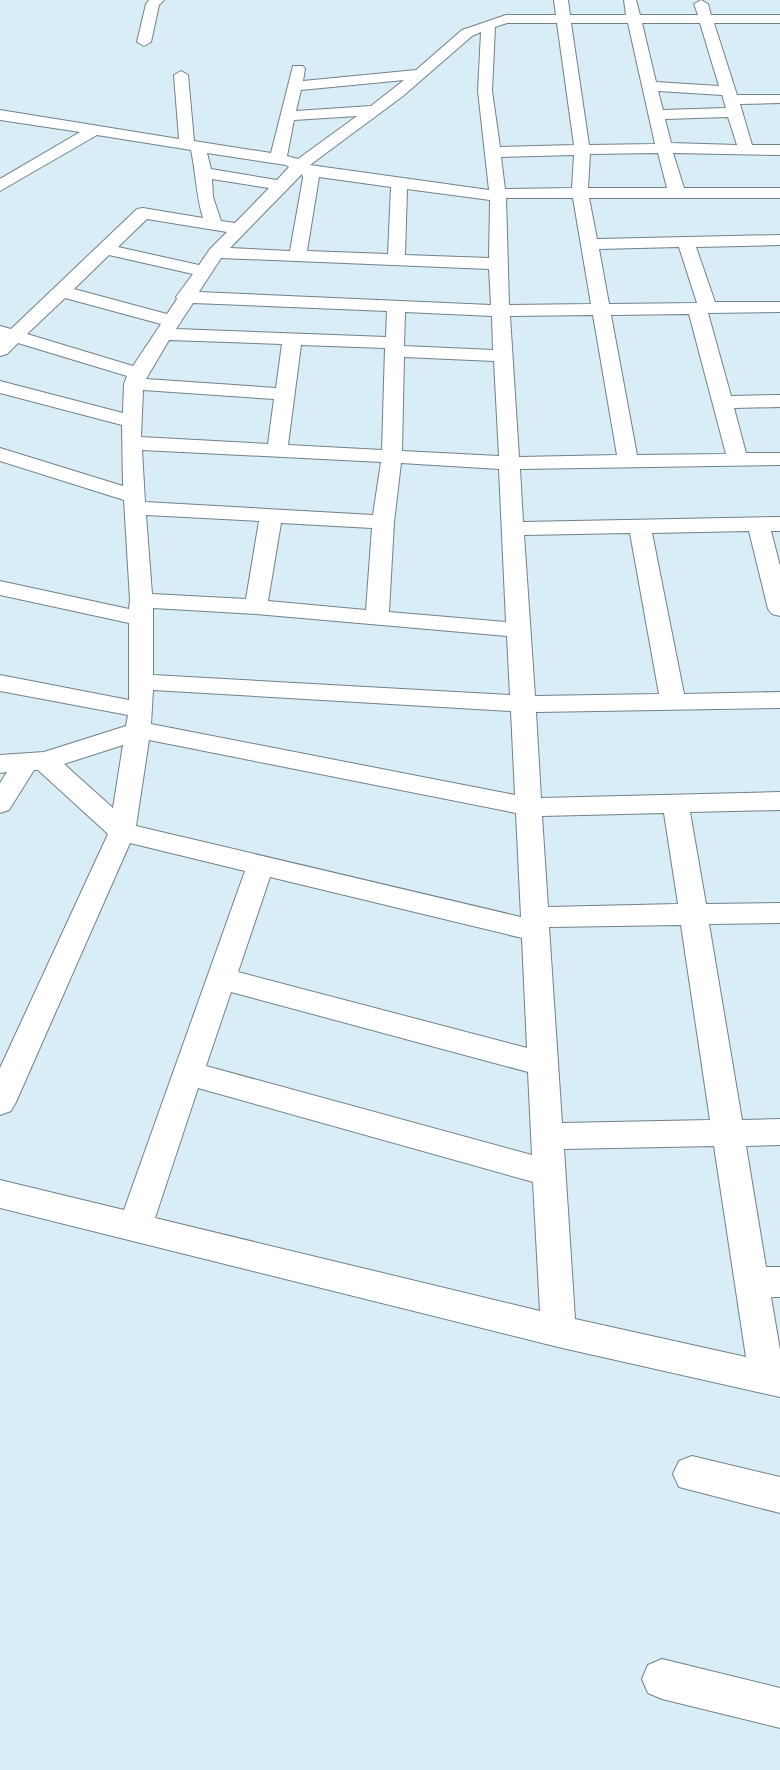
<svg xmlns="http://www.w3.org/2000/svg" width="780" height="1770" viewBox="0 0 780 1770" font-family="Cabin,sans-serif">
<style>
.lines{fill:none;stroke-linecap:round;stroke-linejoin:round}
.minor-casing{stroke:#70828a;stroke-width:2}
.minor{fill:#fff;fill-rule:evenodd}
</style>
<rect width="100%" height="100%" fill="#d9edf6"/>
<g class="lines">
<defs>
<g id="minor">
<path d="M149,0H164L159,5L151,42L144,46L137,42L146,4Z"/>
<path d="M554,0H568L570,15H626L624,0H636L640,15H698L694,4L701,0L708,4L711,15H780V23H714L737,95H780V103L740,104L752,145H780V155L673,153L684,188H780V198H589L597,239L780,235V245L696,247L715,302H780V312L708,313L731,396L780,395V407L734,408L746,453H780V465L520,469L523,522L780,517V531H771L780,566V616L772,614L768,609L749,531L652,533L684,694L780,692V708L536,712L541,798L780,792V810L690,812L706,904L780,903V923L709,924L742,1120L780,1119V1145L746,1146L766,1267H780V1297H771L780,1350V1397L558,1347L0,1208V1180L124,1210L245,871L130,843L16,1102L11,1111L0,1115V1068L108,834L38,770H34L9,810L0,813V783L7,772L0,773V755L44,752L126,726L128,715L0,691V675L129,700V623L0,595V581L129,609L130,600L124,500L0,461V448L123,486L122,425L0,393V381L123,413L124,384L127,376L18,343L7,354L0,356V326L11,329L137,209L143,208L203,218C196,195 196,173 191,150L97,135L0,191V179L80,132L0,120V110L179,139L174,75L181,71L188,75L194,141L271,153L293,66H303L305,69L303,81L416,70L462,30L506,15H556ZM507,23H557L574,145L500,147L492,91L495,27ZM571,23H628L655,144L589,145ZM642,23H700L719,86L656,82ZM481,32L478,91L489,190L310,165L403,96L472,36ZM404,80L371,106L296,111L301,90ZM658,91L722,95L726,108L663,110ZM357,116L298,159L287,156L294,120ZM728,117L737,145L671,143L665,119ZM207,153L286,165L289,167L277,180L211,169ZM658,153L667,188H588L590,154ZM574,155L572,188L505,189L501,157ZM302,174L303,178L290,251L230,248ZM319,177L391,187L388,254L307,251ZM212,179L269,188L235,223L221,221L213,197ZM407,189L490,200L489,258L405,255ZM506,198H573L591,304L509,305ZM147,219L227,232L210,249L199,265L118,247ZM679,247L697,303L609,304L599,249ZM109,255L193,274L176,297L177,299L167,314L74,289ZM221,258L489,269L491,305L199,292ZM65,298L161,324L133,366L27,334ZM193,303L387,311L386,337L176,329ZM405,312L492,316L493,350L404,346ZM689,314L726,454L637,455L611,315ZM593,315L617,455L519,457L510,316ZM169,340L282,344L276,388L146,379ZM301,345L385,348L382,450L288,445ZM404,357L494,361L499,456L402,451ZM143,390L274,399L268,444L141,437ZM142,450L381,462L373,515L145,502ZM401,463L499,469L506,622L389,612L394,522ZM146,515L259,521L246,599L152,594ZM281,523L372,528L366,610L268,601ZM630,533L659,694L535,696L524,535ZM153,608L256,614L507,636L510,695L153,675ZM153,690L511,711L515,795L151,724ZM149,740L516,813L521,917L136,826ZM123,745L113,808L64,764ZM664,813L678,904L548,907L542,816ZM270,877L522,938L527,1048L238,972ZM681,925L710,1120L562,1123L549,927ZM231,992L528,1072L532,1155L206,1066ZM198,1088L533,1182L540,1311L155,1218ZM714,1146L746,1357L575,1319L564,1149Z"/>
<path d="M692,1456L780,1477V1513L679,1487L673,1474L679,1461Z"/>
<path d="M662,1659L780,1688V1728L662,1699L648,1693L642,1679L648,1665Z"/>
</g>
</defs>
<use href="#minor" class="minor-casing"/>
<use href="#minor" class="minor"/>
</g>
</svg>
